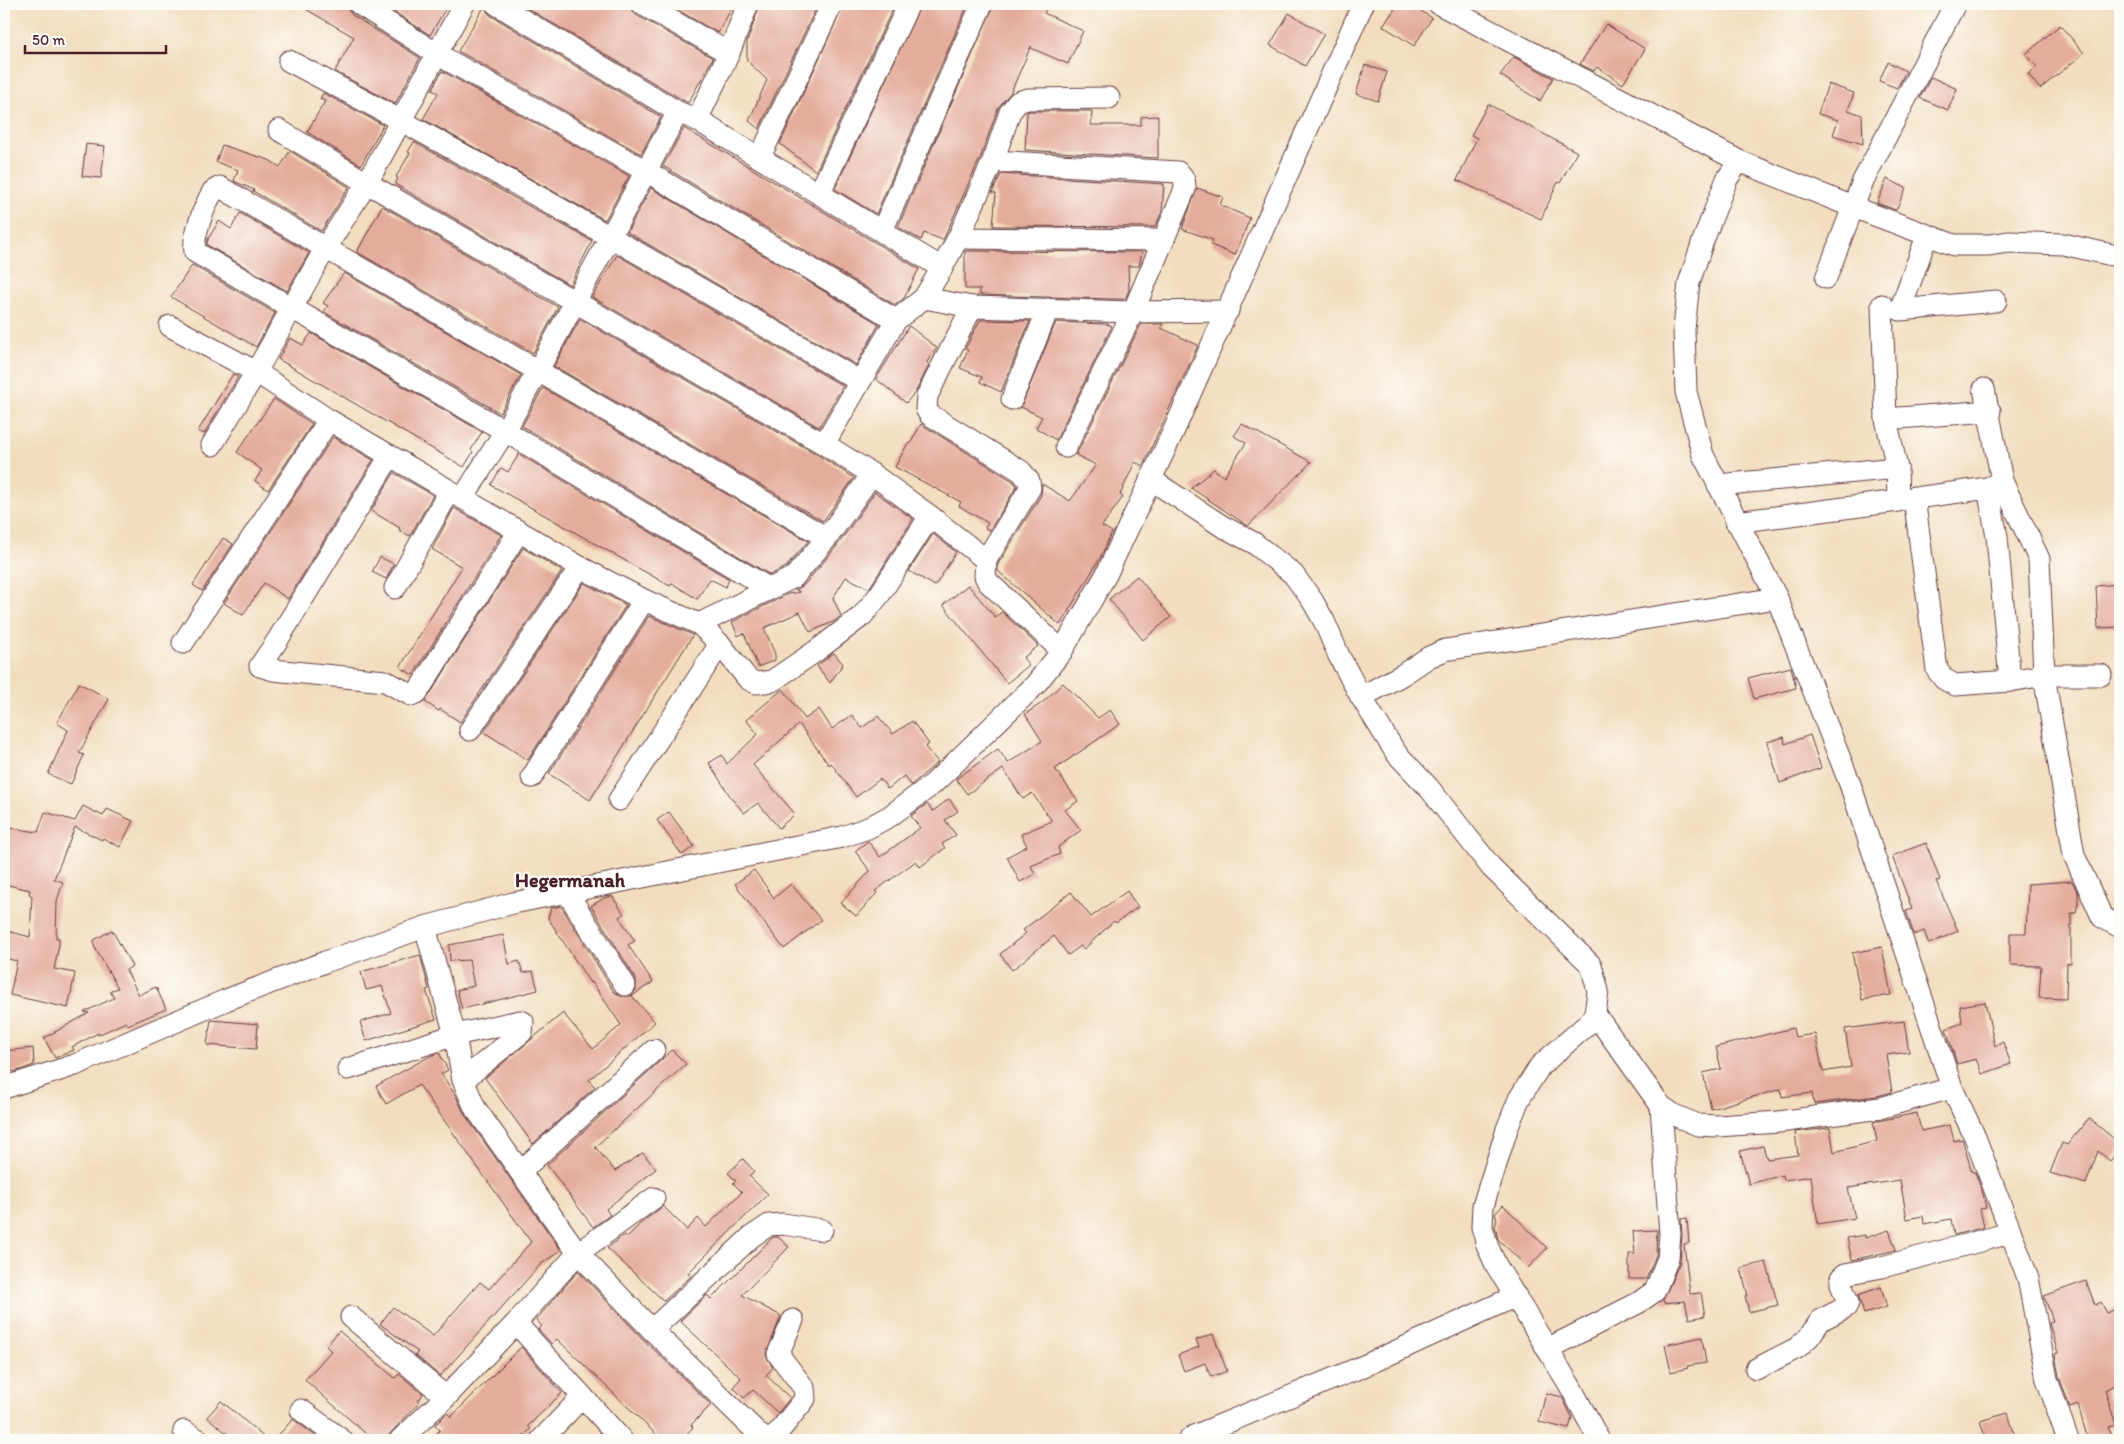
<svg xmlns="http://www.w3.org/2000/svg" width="2124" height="1444" viewBox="0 0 2124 1444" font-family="Itim,sans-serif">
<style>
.building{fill:#e4ac9c}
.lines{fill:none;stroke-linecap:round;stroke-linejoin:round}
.minor-casing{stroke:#633c41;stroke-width:23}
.minor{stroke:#fff;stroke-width:21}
.labels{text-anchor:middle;stroke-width:4.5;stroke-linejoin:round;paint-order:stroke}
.quarter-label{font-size:20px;font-weight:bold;fill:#4a1f2b;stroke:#fdfcf7}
</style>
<rect width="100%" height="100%" fill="#fdfcf7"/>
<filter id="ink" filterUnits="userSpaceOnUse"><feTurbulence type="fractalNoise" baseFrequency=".02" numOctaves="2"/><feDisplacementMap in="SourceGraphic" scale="10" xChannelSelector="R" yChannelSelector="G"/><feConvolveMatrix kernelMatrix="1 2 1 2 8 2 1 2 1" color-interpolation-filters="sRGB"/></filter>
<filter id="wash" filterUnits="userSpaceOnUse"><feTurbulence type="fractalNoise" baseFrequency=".0096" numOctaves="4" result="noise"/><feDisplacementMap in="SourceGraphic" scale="20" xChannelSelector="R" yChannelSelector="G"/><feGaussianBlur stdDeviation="1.12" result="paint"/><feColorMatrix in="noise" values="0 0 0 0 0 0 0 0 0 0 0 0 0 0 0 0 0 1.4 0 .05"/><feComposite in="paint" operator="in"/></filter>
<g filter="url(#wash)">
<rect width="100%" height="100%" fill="#f2ddbe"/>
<g id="blocks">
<g class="building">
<path d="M297,4H347L348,10L352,15L420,58L395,104L335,71L354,37Z"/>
<path d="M382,4H438L446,8L430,35Z"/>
<path d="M520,4H630L631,10L636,15L713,58L688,103Z"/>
<path d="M667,4H734L718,33Z"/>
<path d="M760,4H818L759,129L749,121L767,80L747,61V42Z"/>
<path d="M844,4H895L816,171L780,144Z"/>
<path d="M921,4H968L876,214L835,189Z"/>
<path d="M994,4H1049L1044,13L1083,31L1068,64L1031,48V46L1011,92L998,108L981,156L943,240L924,233L921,240L898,227Z"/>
<path d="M1398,4H1410L1432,18L1414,46L1383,26Z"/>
<path d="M484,7L490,15L661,117L641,154L458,51Z"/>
<path d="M1289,13L1324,34L1305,66L1270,45Z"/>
<path d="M1606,24L1645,49L1623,84L1597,67L1594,71L1580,64Z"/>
<path d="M2060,25L2084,53L2040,89L2028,74L2037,67L2026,54Z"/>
<path d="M1514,57L1553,78L1540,101L1500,75Z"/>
<path d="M1888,62L1906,71L1897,88L1879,81Z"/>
<path d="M1365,65L1387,72L1378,101L1356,94Z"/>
<path d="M442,71L629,176L605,220L423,119L438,93L432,90Z"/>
<path d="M1931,77L1957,89L1948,110L1920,98Z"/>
<path d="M1828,84L1854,93L1848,110L1862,115L1863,144L1833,135L1838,120L1818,114Z"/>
<path d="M323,93L383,125L361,165L307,132L325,101L320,99Z"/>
<path d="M1488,104L1577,152L1560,183L1558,182L1541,219L1457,180L1477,138L1471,135Z"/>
<path d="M1030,111H1092L1091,125H1141V117L1158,116V158L1025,150L1027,112Z"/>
<path d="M684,128L919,269L904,298L895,305L663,166Z"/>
<path d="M414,142L592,241L570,285L395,184L398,178L396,177L410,153L408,152Z"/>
<path d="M86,144L105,146L101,178L82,176Z"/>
<path d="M222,145L269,160L280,167L290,151L349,187L321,231L253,191L254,190L234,181L238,170L216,162Z"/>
<path d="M1001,174L1164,184L1162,212L1155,227L993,226L996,193H992Z"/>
<path d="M1887,179L1906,188L1896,210L1877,203Z"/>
<path d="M651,188L879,324L856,365L627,232Z"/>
<path d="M1197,188L1223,197L1220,205L1250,218L1235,255L1211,245L1213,240L1182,229Z"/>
<path d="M382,206L558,307L533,353L357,252Z"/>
<path d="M240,213L309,253L287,291L207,245L208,239L219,221L231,229Z"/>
<path d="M965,251L1142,252L1139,266H1128L1129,290L1125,299H1111L980,295V289H965Z"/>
<path d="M617,255L843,386L819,427L592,297Z"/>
<path d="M192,265L275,313L256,347L171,297Z"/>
<path d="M344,273L521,375L500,413L324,312L328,306L323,303Z"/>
<path d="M580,319L818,455L854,478L823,521L554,366Z"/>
<path d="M980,320L1030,321L1001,392L980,382L982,377L960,368L968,350L965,349Z"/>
<path d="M1056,322L1107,324L1112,326L1056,440L1036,428L1042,417L1021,407Z"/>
<path d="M1141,324H1163L1161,328L1198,345L1143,466L1135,462L1120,495L1123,497L1102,526L1112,532L1100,558L1060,625L998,571V564L1041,495L1042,484L1070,501L1096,465L1076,455Z"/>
<path d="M909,326L937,348L927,362L929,365L916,391L906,403L876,379Z"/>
<path d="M311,333L482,432L471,450L473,452L464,467L278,359L290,338L303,345Z"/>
<path d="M233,374L238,377L204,434L198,431Z"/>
<path d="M543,388L808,541L786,567L770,575L522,426Z"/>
<path d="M274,399L312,424L268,490L255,481L262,470L237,452Z"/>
<path d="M921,424L1013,481L1017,486L990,530L985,528L988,523L959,506L961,502L895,467L908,443L910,444Z"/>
<path d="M1242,424L1311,462L1248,526L1191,488L1214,469L1224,477L1246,443L1234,436Z"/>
<path d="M333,437L373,460L288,599L264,583L243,615L224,603Z"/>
<path d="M519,454L729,579L726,587L710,579L697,599L672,583L670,586L491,485L501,468L508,472Z"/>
<path d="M394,473L433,495L410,536L399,530L400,528L371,511Z"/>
<path d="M875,492L913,519L870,587L868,588L846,577L833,598L841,616L833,622L810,632L800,612L764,628L775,654V660L758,667L744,633L738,636L732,622L788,594L800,592L796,590L804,585L837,546Z"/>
<path d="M454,508L501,535L413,675L400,667L462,567L432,549Z"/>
<path d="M933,534L956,552L935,586L909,571Z"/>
<path d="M223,538L233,544L202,591L193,585Z"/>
<path d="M523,548L562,571L460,722L440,709L439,711L425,702Z"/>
<path d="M380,557L394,564L386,579L372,572Z"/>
<path d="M1137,576L1171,617L1143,640L1109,599Z"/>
<path d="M584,583L626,605L528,760L484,732Z"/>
<path d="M2120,584V627L2098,628L2096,586Z"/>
<path d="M968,585L995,617L1002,612L1038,646L1023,658L1029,665L1007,683L943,605Z"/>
<path d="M649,616L693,635L590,800L549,774Z"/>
<path d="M834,653L843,664L830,683L817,666Z"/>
<path d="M1791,667L1796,688L1754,699L1748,678Z"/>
<path d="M79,683L109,699L79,753L84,755L71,784L48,774L68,730L57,723Z"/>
<path d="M1063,683L1098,718L1110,710L1120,724L1055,769L1078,801L1065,810L1081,830L1058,847L1060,854L1031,866L1035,874L1020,882L1007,857L1027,846L1021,834L1052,821L1032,793L1023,799L1003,769L967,794L956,779L998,749L1008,763L1042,741L1025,714L1042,703Z"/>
<path d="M783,689L805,719L819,709L832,729L852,715L862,728L878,716L893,734L912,721L929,744L925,747L938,762L911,785L904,776L888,789L880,779L856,797L831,763L829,765L799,724L753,765L795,814L779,828L758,803L744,813L730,796L709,763L722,755L727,764L758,734L746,720Z"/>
<path d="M1810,735L1821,768L1780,783L1767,742L1784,737L1785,744Z"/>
<path d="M949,799L958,811L945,820L956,835L942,844L945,848L920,867L916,861L875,891L877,893L856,916L841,903L870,871L855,851L868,841L880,857L920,828L911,816L927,804L933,811Z"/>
<path d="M83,806L103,816L107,809L133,821L120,847L103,838L102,840L75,827L54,879L63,882L57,901L56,938H59V945L54,969L75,973L68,1008L10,995L17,961L4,958V930L30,937L32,896L29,894L30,890L4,884V827L38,832L45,812L75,821Z"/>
<path d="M669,812L694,846L682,855L657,820Z"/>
<path d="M1926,843L1940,880L1936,881L1958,931L1929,944L1924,931L1914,935L1906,911L1912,909L1892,856Z"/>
<path d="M754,870L774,898L791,884L821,920L784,949L735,884Z"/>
<path d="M2072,881L2078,893V902L2076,913H2071V964L2067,963L2066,999L2039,998L2041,966L2010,965V933H2026L2028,884Z"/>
<path d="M1127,891L1138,907L1116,923L1114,921L1084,949L1081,946L1068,955L1054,936L1012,970L1000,954L1026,933L1023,930L1071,892L1091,917Z"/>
<path d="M612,896L624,914L619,917L635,941L628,945L653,982L632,996L655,1022L589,1080L595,1087L533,1144L485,1078L563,1013L593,1049L621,1025L592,982L590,983L548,918L551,908L561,906L614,992L620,996H631L636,990V979L591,906L604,898Z"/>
<path d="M112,930L132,966L126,970L139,995L156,987L166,1009L128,1025L126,1022L98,1035V1033L72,1047L74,1050L55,1058L44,1038L89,1013L84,1012L114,998L110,991L118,988L94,946V940Z"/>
<path d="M503,935L509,964L519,961L523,973L533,971L538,990L462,1009L457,990L474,986L469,960L450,961L449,945Z"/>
<path d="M1882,947L1891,995L1862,1000L1852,953Z"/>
<path d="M420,955L429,989L426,990L436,1019L366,1041L360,1022L391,1013L382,986L366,990L361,972Z"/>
<path d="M1985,1002L1995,1046L2003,1042L2011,1064L1982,1074L1976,1059L1957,1064L1946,1029L1962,1023L1960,1006Z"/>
<path d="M211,1020L258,1024L256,1049L207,1045Z"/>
<path d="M1904,1021L1909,1052L1886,1055L1892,1092L1877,1096L1814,1104L1812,1093L1782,1097L1781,1089L1711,1109L1703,1073L1721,1069L1716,1047L1793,1028L1795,1037L1815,1034L1823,1072L1851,1067L1845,1029Z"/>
<path d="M33,1048L34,1065L17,1071L4,1072V1051Z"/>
<path d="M672,1050L686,1064L595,1147L615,1171L643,1153L656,1169L606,1209L610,1215L593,1227L547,1165Z"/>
<path d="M439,1053L448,1070L441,1074L456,1096L465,1115L561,1250L540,1265L440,1376L415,1355L418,1352L380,1324L393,1307L433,1336L480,1282L489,1289L531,1242L419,1085L386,1104L376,1086L430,1056Z"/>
<path d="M1917,1113L1921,1131L1950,1125L1954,1141L1962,1139L1972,1172H1975L1983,1194L1986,1208L1980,1209L1984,1227L1954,1235L1951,1219L1924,1224L1923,1216L1907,1219L1900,1180L1848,1188L1855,1218L1818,1224L1811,1176L1784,1180L1783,1175L1749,1184L1740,1151L1763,1146L1767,1159L1798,1155L1795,1132L1830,1128L1834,1152L1877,1141L1873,1122Z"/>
<path d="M2089,1118L2120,1144V1149L2110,1161L2098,1151L2086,1184L2050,1173L2062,1143L2067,1145Z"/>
<path d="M743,1159L754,1171L749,1176L768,1194L688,1273L691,1276L664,1301L607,1248L625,1235L627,1237L641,1223L663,1206L687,1230L698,1218L706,1227L742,1192L733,1183L736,1181L728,1173Z"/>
<path d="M1503,1205L1547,1248L1528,1268L1498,1239L1495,1226L1497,1220L1495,1214Z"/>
<path d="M1687,1218L1689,1243L1684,1244L1690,1294L1701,1293L1705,1316L1689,1319L1685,1301L1664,1303L1663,1300L1680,1262L1682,1235L1681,1219Z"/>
<path d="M1657,1230L1656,1255L1646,1279H1629V1254H1635L1633,1231Z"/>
<path d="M1889,1230L1896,1250L1852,1260L1847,1238L1865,1235V1238Z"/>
<path d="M773,1237H778L789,1247L742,1295L781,1316L766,1355L773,1368L766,1375L790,1398L778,1413L753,1390L744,1398L733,1387L741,1378L680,1321L707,1295L711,1299Z"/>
<path d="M1766,1262L1778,1305L1749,1312L1745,1296H1748L1741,1268Z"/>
<path d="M578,1271L643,1339L711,1405L691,1425L693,1427L681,1440H662L557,1339L552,1344L538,1329L542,1326L536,1320Z"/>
<path d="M2086,1281L2095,1305L2101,1302L2107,1313L2120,1307V1382L2105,1390L2116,1425L2108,1427L2114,1440H2088L2078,1405L2070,1408L2059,1376L2055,1354L2058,1353L2049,1323L2053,1321L2044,1296Z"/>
<path d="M1881,1287L1887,1307L1864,1314L1858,1295Z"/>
<path d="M339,1331L395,1378L399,1374L423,1394L418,1401L419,1403L384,1440H373L305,1380L331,1351L326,1346Z"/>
<path d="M1213,1334L1227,1371L1211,1377L1205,1363L1184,1371L1178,1355L1199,1347L1196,1340Z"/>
<path d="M1702,1337L1706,1363L1687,1366L1688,1368L1671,1372L1665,1345Z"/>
<path d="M521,1347L562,1393L528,1426L531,1429L518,1440H429L440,1430L435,1425L447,1413L451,1417Z"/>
<path d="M1546,1393L1562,1397L1572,1417L1569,1429L1539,1422Z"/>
<path d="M221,1401L237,1414L267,1440H235L207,1417Z"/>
<path d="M2008,1413L2016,1440H1986L1980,1421Z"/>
<path d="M293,1419L294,1420L321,1440H274Z"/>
</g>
</g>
</g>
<g filter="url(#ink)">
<use href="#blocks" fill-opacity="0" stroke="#633c41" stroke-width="1"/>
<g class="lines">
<defs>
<g id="minor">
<path d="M359,4L437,54L646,171L896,320"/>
<path d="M496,4L678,112L697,120L942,268L924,298L896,320L824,444"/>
<path d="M642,4L729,53"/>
<path d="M1439,4L1739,161L1853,207L1863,181L1955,4"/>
<path d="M289,61C482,162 671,271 859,381"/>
<path d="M697,120L729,53L748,4"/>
<path d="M279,130L367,183L824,444L872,474L930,516L880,594L862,616L816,651L772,681L756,683L748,679L720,644L699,624L644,600L580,567L329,420L256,372L326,247L367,183L464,4"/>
<path d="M760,157L832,4"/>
<path d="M993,161L1178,172C1184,177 1185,181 1185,189L1133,312L1066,447"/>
<path d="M1739,161L1727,179L1721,194L1703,241L1689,283L1684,329L1686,392L1703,455L1777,598L1850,784L1952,1088L1975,1137L2028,1278L2047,1379L2068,1440"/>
<path d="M819,194L909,4"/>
<path d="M882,231L982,4"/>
<path d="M1927,236L1900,310L1996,301"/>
<path d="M958,238L1164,240"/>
<path d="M942,268L958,238L993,161L1010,112L1018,102L1028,99L1109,98"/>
<path d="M1826,278L1853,207L1954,245H1989L2008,242L2063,244L2112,255"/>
<path d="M924,298L972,307L1133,312L1228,311"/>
<path d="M972,307L927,396L926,409L930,415L1021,471L1029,481L1030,488L986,560L985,576L988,582L1062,651"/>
<path d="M170,326L256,372L212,445"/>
<path d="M1984,389L2002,481"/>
<path d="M1012,399L1048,309"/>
<path d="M1886,419L1990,411"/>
<path d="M390,456L277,641L260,666L273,670L385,681L411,695L417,693L519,531"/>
<path d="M1150,479L1222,526L1254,543L1293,574L1312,600L1324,621L1339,656L1361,697L1402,675L1429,657L1445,650L1777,598"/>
<path d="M1718,485L1897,468"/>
<path d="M1988,488L2002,481L2039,559L2044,675L2074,855L2102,917L2120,927"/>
<path d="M1914,497L1937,670L1944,679L1955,685L2010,681L2044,675H2101"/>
<path d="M463,498L505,431L678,112"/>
<path d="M1901,500L1988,488L1997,537L2010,681"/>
<path d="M930,516L986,560"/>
<path d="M1736,522L1898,501L1897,468L1886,419L1882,305"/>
<path d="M395,588L449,492"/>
<path d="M770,589L505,431L195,252C192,236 205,205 213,191L220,187L827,538"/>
<path d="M699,624L794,577L827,538L872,474"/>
<path d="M183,643L329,420"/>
<path d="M1361,697L1396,753L1429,788L1491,867L1591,965L1598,991L1595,1014L1589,1023L1540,1066L1519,1099L1507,1129L1483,1206L1482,1227L1487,1245L1496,1265L1570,1386L1599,1440"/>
<path d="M470,730L580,567"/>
<path d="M532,777L644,600"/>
<path d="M619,800L720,644"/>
<path d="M567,892L625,985"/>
<path d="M425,927L455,1035L463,1080L475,1108L578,1253L652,1330L765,1440"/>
<path d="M1595,1014L1661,1106L1674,1115L1698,1125L1717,1126L1779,1122L1880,1108L1952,1088"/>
<path d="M348,1069L455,1035L520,1021L523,1022L522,1032L463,1080"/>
<path d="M4,1088L75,1065L226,1000L325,962L425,927L513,903L842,837L868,828L890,816L933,784L1035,685L1062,651L1106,575L1174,430L1363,4"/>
<path d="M520,1172L654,1050"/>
<path d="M351,1317L446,1397"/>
<path d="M516,1323L622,1440"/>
<path d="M652,1330L751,1237L769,1225L783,1224L822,1230"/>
<path d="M1547,1349L1638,1303L1655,1291L1668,1258L1670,1234L1661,1106"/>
<path d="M1756,1369L1797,1348L1809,1337L1821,1320L1846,1307L1848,1303L1841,1284V1278L1845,1274L1882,1267L2010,1233"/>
<path d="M301,1410L342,1440"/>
<path d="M184,1431L199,1440"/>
<path d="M400,1440L446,1397L516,1323L578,1253L654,1198"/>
<path d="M541,1440L582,1397"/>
<path d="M772,1440L805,1399L804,1388L778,1354L793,1320"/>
<path d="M1189,1440L1194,1436L1366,1365L1516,1296"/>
</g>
</defs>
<use href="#minor" class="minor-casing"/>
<use href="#minor" class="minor"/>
</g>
</g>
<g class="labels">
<g class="quarter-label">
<text x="570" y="887">Hegermanah</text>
</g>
</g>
<rect width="2124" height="1444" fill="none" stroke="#fdfcf7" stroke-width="20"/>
<path d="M25 45v8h141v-8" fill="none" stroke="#4a1f2b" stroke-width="2.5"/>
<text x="32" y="45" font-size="15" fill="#4a1f2b" stroke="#fdfcf7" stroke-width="4" paint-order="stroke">50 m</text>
</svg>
